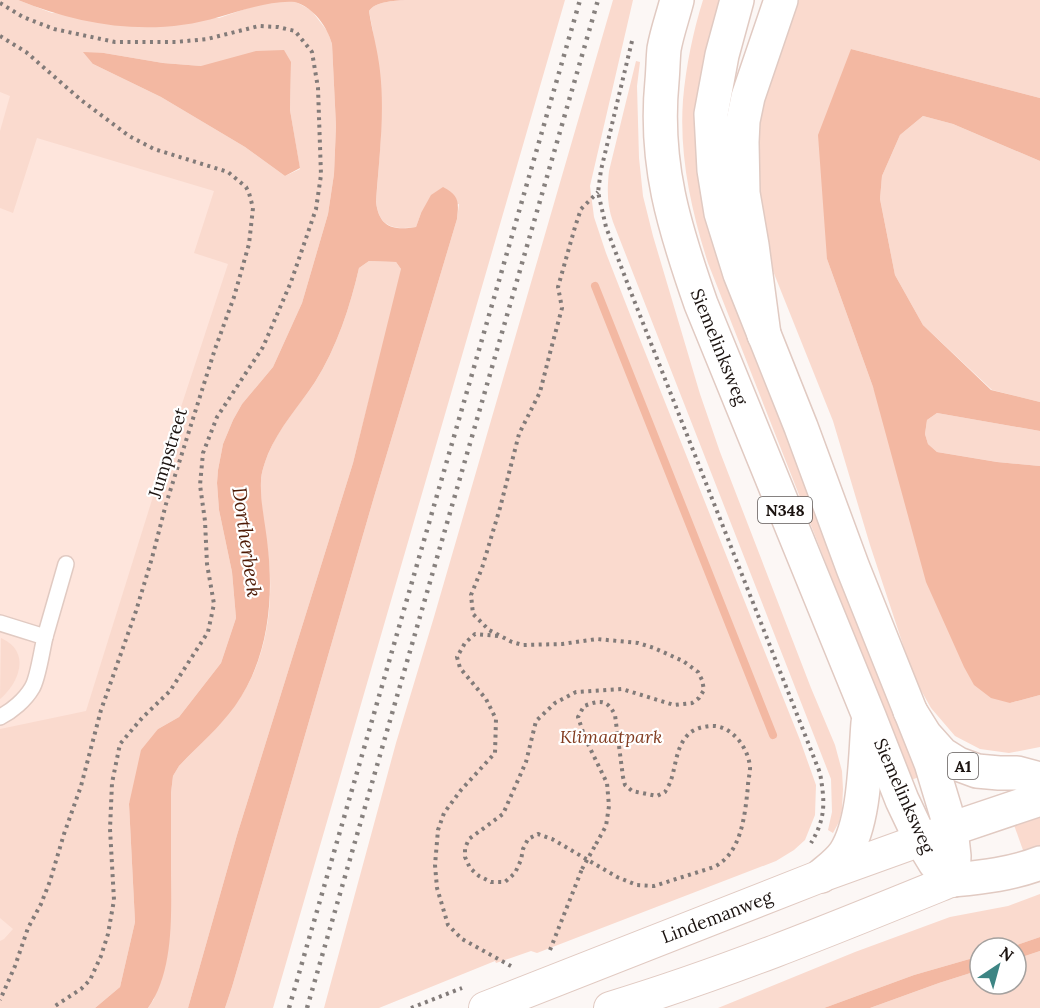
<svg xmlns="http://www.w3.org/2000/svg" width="1040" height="1008" viewBox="0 0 1040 1008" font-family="Lora,serif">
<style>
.built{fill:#fee5dc}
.green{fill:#fadace;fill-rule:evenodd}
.water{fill:#f3b8a2}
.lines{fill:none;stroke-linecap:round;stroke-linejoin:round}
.stream{stroke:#f3b8a2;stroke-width:8}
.lane-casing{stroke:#e1cac2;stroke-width:18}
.street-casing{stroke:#e1cac2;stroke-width:34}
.primary-casing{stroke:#e1cac2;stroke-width:36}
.highway-casing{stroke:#e1cac2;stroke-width:36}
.path{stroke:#827b79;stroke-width:4;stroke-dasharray:3 4.5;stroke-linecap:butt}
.lane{stroke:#fff;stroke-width:15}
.street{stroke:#fff;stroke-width:32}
.primary{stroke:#fff;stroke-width:33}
.highway{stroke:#fff;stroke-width:33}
.rail{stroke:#87817e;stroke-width:4.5;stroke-dasharray:3 6;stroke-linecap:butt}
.path-bridge{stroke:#827b79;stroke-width:4;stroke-dasharray:3 4.5;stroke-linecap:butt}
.labels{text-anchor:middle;stroke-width:4.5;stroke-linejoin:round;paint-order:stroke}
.shield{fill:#fff;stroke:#5f5a58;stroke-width:1.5}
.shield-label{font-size:16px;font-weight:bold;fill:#1b1310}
.street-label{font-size:18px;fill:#1b1310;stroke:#fff}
.park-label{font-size:18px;font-style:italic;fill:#823c20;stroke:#fff}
.water-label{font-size:20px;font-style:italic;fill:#4e1a05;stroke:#fff}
</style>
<rect width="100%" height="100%" fill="#fcf7f5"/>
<path class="built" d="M0,31L275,192L226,367L0,964Z"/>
<g class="green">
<path d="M0,0H18L52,13L219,18L260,4L277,0H287L294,1L311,10L328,32L332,44L336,126L334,174L328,214L302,303L273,367L242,404L233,420L223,444L218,470L217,483L219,510L232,572L236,618L221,663L179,717L158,729L129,804L135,922L120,987L95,1008H0V941L4,939L13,929L0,918V729L86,711L181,407L228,264L194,253L214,191L37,138L13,213L0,208V131L10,96L0,92ZM104,53L163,63L201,66L291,62L290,110L300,169L285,176L245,147L161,97L93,64Z"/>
<path d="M405,0H565L273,1008H225L232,987L374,497L457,219L459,204L421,213L416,227C393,230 379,227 376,202L381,137L373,32L369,11C376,1 394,1 405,0Z"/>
<path d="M613,0H633L590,186L594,217L606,253L633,322L800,740L816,785L815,815L805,840L794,850L776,861L537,953L531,951L496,963L495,961L379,1008H324L396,743L434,617Z"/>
<path d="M703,0H722L699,104L919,777L911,780L708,263C691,210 679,155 683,100C686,66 693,32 703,0Z"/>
<path d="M799,0H1040V98L851,49L827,259L873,387L1010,703L1040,695V747L1009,753L980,749L955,736L931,708L914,678L870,545L833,421L767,256L753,151L763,102Z"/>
<path d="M636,61L640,62L637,86L639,158L643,196L653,236L700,394L720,452L811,688L835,745L842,771L843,789L842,809L839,822L833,833L828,830L832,812L831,779L613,222C607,205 607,190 609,171Z"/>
<path d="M923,116L953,124L1040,161V402L992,390L923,325L895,275L880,199L882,176L900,135Z"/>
<path d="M369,261L396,262L401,269V274L353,463L237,835L188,1008H148L154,999L171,906V793L173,776L179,766C197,747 216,729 232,709C266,667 275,605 268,553C265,530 260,505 261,481C261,473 265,462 268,454C279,427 299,406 315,382C337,347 350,307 359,268Z"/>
<path d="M937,413L1040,431V466L997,462L937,452L928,444L925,434L927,420Z"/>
<path d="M1,638C31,651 20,682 0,699Z"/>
<path d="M1040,817V847L1024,853L1014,825Z"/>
<path d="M1040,894V937L1008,948H980V956L914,975L824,1008H718L855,952L950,917L1008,906Z"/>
<path d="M1040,951V1008H870L939,983L980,970V984H1016V959Z"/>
</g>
<g class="water">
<path d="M18,0H405C394,1 376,1 369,11C372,31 378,51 380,71C385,114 379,159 376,202C379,227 393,231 416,227L421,213L431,195L443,187C459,195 459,202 457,219L374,497L232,987L225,1008H188L237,835L353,463L401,269L396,262L369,261L359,268C350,307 337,347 315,382C299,406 279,428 268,454C265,462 261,473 261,481C260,503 266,526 268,549C274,603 267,661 235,706C219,728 198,746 179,766L173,776L171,793C171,818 171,843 171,868C171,912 175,970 148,1008H95L120,987L135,922L129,804L141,750L158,729L179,717L221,663L236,618L232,572L219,510L217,483L218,470L223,444L233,420L242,404L273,367L302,303L328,214L334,174L336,126L332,44C327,26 314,8 295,2C271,0 241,11 219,17C152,37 82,26 18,0Z"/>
<path d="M851,49L1040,98V161L953,124L923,116L900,135L882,176L880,199L895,275L923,325L991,390L1040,402V431L937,413L927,420L925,434L928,444L937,452L997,462L1040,466V695L1010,703L991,698L974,685L964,667L926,582L873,387L827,259L818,135Z"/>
<path d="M284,50L291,62L290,110L300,168L285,176L245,147L161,97L93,64L83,52L104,53L163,63L201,66L256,51Z"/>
<path d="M1040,937V951L1016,959V948H1008Z"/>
<path d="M980,956V970L939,983L870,1008H824L914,975Z"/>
</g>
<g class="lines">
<path class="stream" d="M595,286L773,735"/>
<defs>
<g id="lane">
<path d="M0,623L45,637C42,649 38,679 32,688C25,700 12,711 0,717"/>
<path d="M45,637L66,564"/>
</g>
<g id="street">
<path d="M485,1008L821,876L946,831"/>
<path d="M610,1008C726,973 840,926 953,880"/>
</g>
<g id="primary">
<path d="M677,0C673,16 667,32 664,49C663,59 663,70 662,81C654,163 674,227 701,304L869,716L902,800L921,840L935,863L953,880"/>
<path d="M737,0L722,55L711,114L714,170L721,213L740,274L801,427L853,568L931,763L951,829L954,856L953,880"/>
<path d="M821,876C829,869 838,863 845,853C865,822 865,761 868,723"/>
</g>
<g id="highway">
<path d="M764,335L752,245L743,193L742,142L743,121L748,97L781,0"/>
<path d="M910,711L925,735L942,754L958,764L977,771L999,773H1017L1040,779"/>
<path d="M951,829L1040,799"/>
<path d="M953,880C982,877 1012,874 1040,863"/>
</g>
</defs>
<use href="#lane" class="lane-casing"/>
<use href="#street" class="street-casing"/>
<use href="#primary" class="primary-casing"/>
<use href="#highway" class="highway-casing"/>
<g class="path">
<path d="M0,3L23,17L54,29L115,42H176L207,39L259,26L278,27L295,31L312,52L318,88L321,175L316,209L291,282L263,347L217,417L203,453L200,485L205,521L207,564L214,604L208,632L170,691L142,718L120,744L112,783L110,829L114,900L108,934L101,956L90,980L81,989L52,1008"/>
<path d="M0,36L26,52L81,100L129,136L154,149L228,172L246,187L249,193L253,208L249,244L234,297L215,349L166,504L152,558L136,611L101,710L81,786L64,834L50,881L41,904L28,928L15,966L0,1000"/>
<path d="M632,41L601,170L598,192L606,227L630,290L820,773C825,802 826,818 811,843"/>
<path d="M498,636L475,634L465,643L457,657L460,668L486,699L496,719L495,753L461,790L444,813L438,830L435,865L437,888L448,925L462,939L511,966"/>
<path d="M596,844L606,826L609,806L607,783L585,738L578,717L584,706C600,700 607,699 615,715L623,777L625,785L632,791L657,796L665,792C667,788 670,784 671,780C676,765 676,749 686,737C692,729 701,727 710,726C731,724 749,748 750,768C750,774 748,780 748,786C745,814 742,853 714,867L654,886L637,885L617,877L552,839L538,834L528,839L523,849L521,860L515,873L505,882H491L479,876L470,868L465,857V848L469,839L503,814L526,762L536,721L555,703L576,692L622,689L674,705L692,703L699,698L704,690L702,680L698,672L683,661L654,648L638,643L597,639L562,644L523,645L512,642L489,630L473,614L471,595L482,568L500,508L519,434L540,392L551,349L562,308L558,287L575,227L581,209L598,192"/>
<path d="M550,950L582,869"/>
<path d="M411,1008L462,988"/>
</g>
<use href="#lane" class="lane"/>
<use href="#street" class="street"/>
<use href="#primary" class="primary"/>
<use href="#highway" class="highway"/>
<g class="rail">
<path d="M289,1008L580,0"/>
<path d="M307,1008L598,0"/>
</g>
<path class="path-bridge" d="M582,869L596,844"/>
</g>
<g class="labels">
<g class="shield">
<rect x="758" y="497" width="54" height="26" rx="4.5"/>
<rect x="948" y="753" width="30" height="26" rx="4.5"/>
</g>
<g class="shield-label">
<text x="785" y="516">N348</text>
<text x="963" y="772">A1</text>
</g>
<g class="street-label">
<text transform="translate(719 347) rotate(68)" y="6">Siemelinksweg</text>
<text transform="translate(168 453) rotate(-73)" y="6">Jumpstreet</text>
<text transform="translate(904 796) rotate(66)" y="6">Siemelinksweg</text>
<text transform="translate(717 917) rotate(-21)" y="6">Lindemanweg</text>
</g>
<g class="park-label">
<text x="611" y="743">Klimaatpark</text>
</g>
<g class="water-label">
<text transform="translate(247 542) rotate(82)" y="7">Dortherbeek</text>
</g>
</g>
<g transform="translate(998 966) rotate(36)"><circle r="28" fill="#ffffff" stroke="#a4a19f" stroke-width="1.5"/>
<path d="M0-4.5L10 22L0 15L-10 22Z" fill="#3d8584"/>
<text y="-9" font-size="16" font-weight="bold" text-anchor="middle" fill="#1b1310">N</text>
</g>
</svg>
